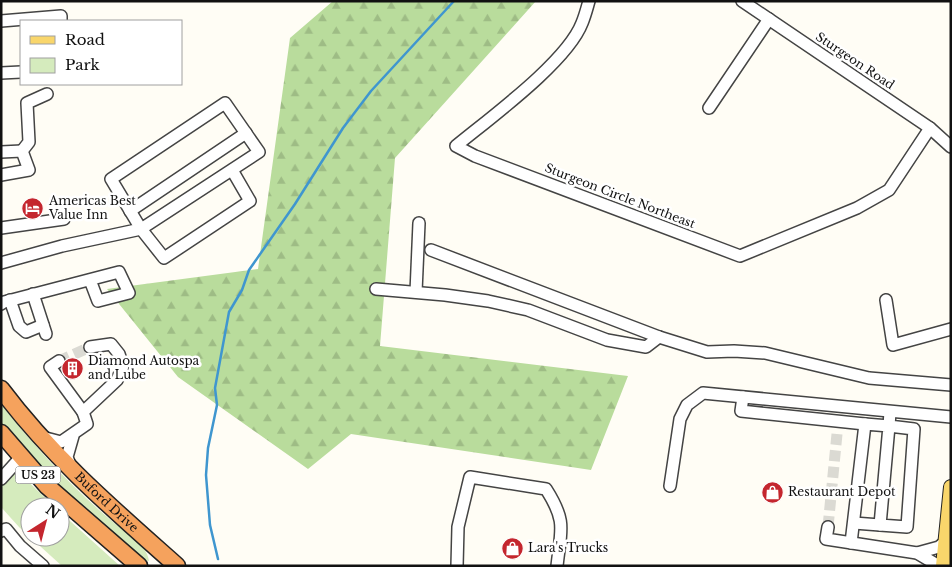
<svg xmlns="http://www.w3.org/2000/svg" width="952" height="567" viewBox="0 0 952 567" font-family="'Libre Baskerville',serif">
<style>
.green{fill:#d5ebbd}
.forest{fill:url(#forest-firs)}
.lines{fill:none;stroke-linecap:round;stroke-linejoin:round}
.stream{stroke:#3f96cf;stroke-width:2.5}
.minor-tunnel{stroke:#dbdad3;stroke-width:11;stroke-dasharray:11 5.5;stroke-linecap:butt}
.minor-casing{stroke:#444;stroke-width:14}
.major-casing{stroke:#222;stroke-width:16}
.highway-casing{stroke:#222;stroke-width:19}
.minor{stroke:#fff;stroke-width:11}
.major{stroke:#f9d66b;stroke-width:14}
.highway{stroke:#f5a25d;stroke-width:16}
.labels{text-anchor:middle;stroke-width:5;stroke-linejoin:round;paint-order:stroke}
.shield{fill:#fff;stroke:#585858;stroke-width:1}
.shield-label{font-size:11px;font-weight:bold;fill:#111}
.street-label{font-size:12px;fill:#111;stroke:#fff}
.poi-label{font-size:12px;fill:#111;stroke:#fff;text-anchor:start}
</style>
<defs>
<pattern id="forest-firs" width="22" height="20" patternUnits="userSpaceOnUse" patternTransform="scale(1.25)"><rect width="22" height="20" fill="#b9dc9c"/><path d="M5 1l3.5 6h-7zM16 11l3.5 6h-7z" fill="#9ebc85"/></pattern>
</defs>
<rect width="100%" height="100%" fill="#fffdf5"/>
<g class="green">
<path d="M1,404C35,447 71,487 113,522C125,532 147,544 149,561C120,560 25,451 1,426Z"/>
<path d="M14,474L21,475L55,507H30V537H60V512L120,566H62L19,527L1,507V486Z"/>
</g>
<path class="forest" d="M333,1H536L395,158L380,346L628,376L591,470L351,434L308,469L178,377L107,289L258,269L290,38Z"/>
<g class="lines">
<path class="stream" d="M218,559L210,525L206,475L208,448L217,405L215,388L229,312L242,290L249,270L295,204L343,128L371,91L454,1"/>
<g class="minor-tunnel">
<path d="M59,361L90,347"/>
<path d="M828,527L837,434"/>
</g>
<defs>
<g id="minor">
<path d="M589,1C587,8 585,16 582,23C567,62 490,118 456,146L475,156L740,256L857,208L889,190L930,128"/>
<path d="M742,1L930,128L951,147"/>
<path d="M1,21L61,16V21"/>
<path d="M1,73L21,72"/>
<path d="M709,108L769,19"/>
<path d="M22,151L29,142L27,103L47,94"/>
<path d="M1,152L22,151L29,170L1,175"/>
<path d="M130,211L246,133"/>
<path d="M1,228L64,219"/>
<path d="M431,250L659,337L707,352L734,351L765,353L869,378L951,385"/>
<path d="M1,263L62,246L141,229L259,152L225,103L111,179L141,229L164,258L250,201L232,170"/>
<path d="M376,289L445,295L488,301L528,310L607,340L646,347L659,337"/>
<path d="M416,292L419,223"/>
<path d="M33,294L46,334"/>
<path d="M10,300L19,326L26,332L43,325"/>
<path d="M886,300L893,345L951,329"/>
<path d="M1,304L4,302L119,272L129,293L98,301L90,280"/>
<path d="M59,361L50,367L83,412"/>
<path d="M743,397L741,411L865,424"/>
<path d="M42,437L61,442L87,424L83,412L117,380L123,366L119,354L111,344L90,347"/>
<path d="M71,467L67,457L73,436"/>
<path d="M1,479L21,457"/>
<path d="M670,486L680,419L687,405L703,393L951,417"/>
<path d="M854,523L880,525"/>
<path d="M828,527L826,539L917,553L939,566"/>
<path d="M1,531L6,529L20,546L43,566"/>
<path d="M851,543L865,424L889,426L880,525L907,527L914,429L889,426L890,412"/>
<path d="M917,553L939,547L945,542"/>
<path d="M457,566L458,527L470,477L546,489C567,522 561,529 557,566"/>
</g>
<path id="major" d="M943,566L951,487"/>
<g id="highway">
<path id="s1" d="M1,389C52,457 114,510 177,566"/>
<path d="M1,433L47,486L139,566"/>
</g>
</defs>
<use href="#minor" class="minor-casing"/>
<use href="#major" class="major-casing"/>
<use href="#highway" class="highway-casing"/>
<use href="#minor" class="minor"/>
<use href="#major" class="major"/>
<use href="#highway" class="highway"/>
</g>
<defs>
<symbol id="hotel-disc" viewBox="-11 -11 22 22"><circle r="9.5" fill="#c4262e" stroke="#fff"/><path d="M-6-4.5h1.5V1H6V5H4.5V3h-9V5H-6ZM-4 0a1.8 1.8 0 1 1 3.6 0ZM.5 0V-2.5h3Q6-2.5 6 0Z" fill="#fff"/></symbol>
<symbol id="building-disc" viewBox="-11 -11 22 22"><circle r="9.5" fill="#c4262e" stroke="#fff"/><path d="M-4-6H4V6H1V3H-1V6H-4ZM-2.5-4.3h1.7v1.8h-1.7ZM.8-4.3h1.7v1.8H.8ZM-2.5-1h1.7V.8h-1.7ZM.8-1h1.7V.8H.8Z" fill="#fff"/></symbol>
<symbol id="shop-disc" viewBox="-11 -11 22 22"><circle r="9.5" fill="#c4262e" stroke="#fff"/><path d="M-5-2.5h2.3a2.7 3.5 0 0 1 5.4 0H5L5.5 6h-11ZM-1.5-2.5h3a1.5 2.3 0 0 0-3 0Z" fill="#fff"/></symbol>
</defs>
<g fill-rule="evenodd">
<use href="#hotel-disc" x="20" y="196" width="25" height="25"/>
<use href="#building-disc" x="60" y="356" width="25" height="25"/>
<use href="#shop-disc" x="760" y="480" width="25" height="25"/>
<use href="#shop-disc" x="500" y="536" width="25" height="25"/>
</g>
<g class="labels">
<rect class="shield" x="15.5" y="466.5" width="45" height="17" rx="4"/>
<g class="shield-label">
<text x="38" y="479">US 23</text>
</g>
<g class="street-label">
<text transform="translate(855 61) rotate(34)" y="4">Sturgeon Road</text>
<text transform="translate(620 196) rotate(21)" y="4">Sturgeon Circle Northeast</text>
<text dy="4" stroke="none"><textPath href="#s1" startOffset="155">Buford Drive</textPath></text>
</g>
<g class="poi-label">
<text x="49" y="205">Americas Best<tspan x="49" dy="14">Value Inn</tspan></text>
<text x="88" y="365">Diamond Autospa<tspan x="88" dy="14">and Lube</tspan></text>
<text x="788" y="496">Restaurant Depot</text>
<text x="528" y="552">Lara's Trucks</text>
</g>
</g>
<rect width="952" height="567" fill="none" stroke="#111111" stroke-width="5"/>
<rect x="20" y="20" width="162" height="65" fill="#ffffff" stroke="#a0a0a0"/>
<rect x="30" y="36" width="25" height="8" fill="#f9d66b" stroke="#a0a0a0"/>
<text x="65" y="45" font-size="15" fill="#111111">Road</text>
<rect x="30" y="58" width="25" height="15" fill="#d5ebbd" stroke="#a0a0a0"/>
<text x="65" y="70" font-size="15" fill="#111111">Park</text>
<g transform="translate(45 522) rotate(36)"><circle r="24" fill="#ffffff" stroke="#a0a0a0"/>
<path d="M0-4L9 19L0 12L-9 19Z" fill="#c4262e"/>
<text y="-8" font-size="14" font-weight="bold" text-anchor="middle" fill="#111111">N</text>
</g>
</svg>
